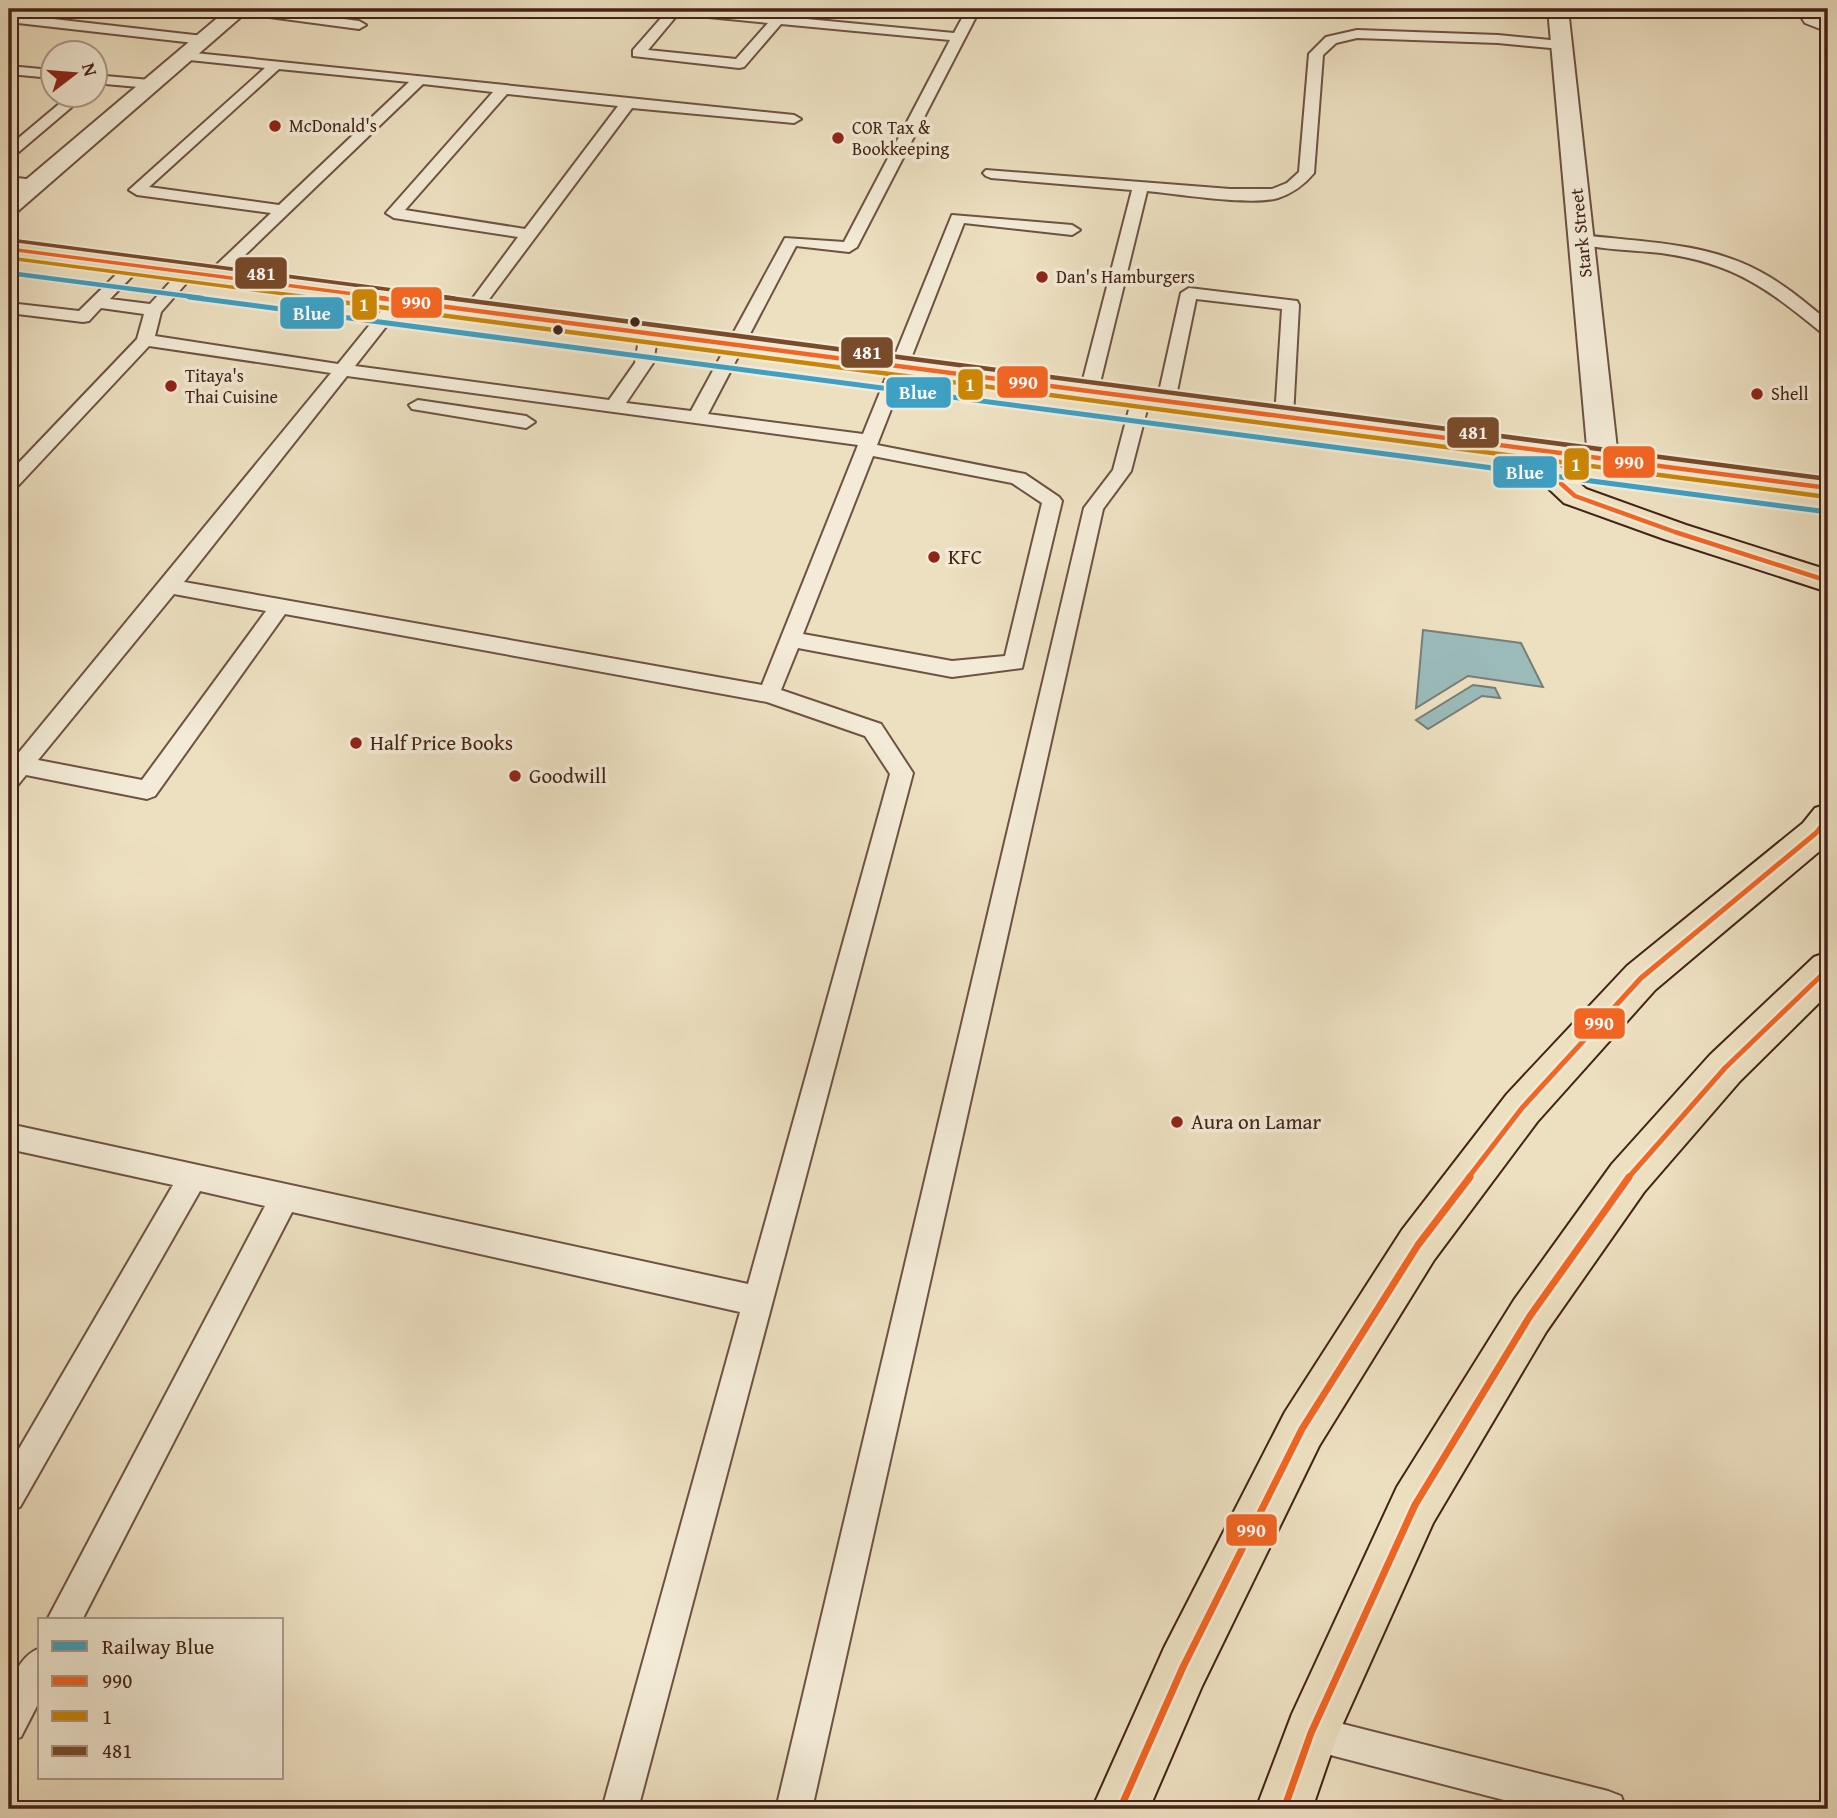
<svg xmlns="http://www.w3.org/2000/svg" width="1837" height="1818" viewBox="0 0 1837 1818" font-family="'Gentium Book Plus',serif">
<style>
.water{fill:#9bbbba;stroke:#787e79;stroke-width:2}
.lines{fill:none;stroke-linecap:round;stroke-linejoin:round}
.service-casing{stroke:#6e5242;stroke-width:4}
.minor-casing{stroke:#6e5242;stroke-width:4}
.primary-casing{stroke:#432217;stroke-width:4}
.service{fill:#f3ebd7;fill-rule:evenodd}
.minor{fill:#f3ebd7;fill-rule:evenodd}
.primary{fill:#ede0c1;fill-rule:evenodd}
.bus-1-far3-casing{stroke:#f3ebd7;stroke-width:7}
.bus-1-far2-casing{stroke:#f3ebd7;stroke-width:9}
.bus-1-far1-casing{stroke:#f3ebd7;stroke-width:10}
.bus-1-casing{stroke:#f3ebd7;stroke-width:12}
.bus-2-far1-casing{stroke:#f3ebd7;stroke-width:7}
.bus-2-casing{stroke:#f3ebd7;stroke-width:9}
.bus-3-far1-casing{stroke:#f3ebd7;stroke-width:7}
.bus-3-casing{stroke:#f3ebd7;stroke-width:9}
.bus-1-far3{stroke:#f26522;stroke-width:3.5}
.bus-1-far2{stroke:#f26522;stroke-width:4.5}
.bus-1-far1{stroke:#f26522;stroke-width:5}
.bus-1{stroke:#f26522;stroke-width:7}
.bus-2-far1{stroke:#ca8506;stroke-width:3.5}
.bus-2{stroke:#ca8506;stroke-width:4.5}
.bus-3-far1{stroke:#7a4b2a;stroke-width:3.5}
.bus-3{stroke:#7a4b2a;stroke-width:4.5}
.rail-1-far1-casing{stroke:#f3ebd7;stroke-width:8}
.rail-1-casing{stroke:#f3ebd7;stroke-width:10}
.rail-1-far1{stroke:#3da0c4;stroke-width:4.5}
.rail-1{stroke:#3da0c4;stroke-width:5}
.poi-dot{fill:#8f2418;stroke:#f3ebd7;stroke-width:2.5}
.bus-dot{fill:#432217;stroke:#f3ebd7;stroke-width:2.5}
.labels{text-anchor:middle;stroke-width:7;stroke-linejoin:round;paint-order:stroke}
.far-poi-label{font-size:18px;fill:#432217;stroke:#f3ebd7;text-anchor:start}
.far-street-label{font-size:18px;fill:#432217;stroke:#f3ebd7}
.poi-label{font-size:21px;fill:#432217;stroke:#f3ebd7;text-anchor:start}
.line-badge{stroke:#f3ebd7;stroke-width:2.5}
.badge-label{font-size:19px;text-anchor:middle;font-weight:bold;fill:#fff}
</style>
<rect width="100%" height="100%" fill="#ede0c1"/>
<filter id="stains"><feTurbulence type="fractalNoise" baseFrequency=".00286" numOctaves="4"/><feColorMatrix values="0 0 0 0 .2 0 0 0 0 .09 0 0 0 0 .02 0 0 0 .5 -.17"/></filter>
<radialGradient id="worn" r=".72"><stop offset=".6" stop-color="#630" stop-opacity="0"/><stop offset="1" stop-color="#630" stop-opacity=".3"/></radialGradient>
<g class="water">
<path d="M1423,630L1521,643L1543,687L1468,676L1416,708Z"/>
<path d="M1473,685L1495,688L1500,698L1482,696L1428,729L1416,720Z"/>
</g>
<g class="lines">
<defs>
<g id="service">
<path d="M173,9H267L359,21L366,25L359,29L240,13L234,18L180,13Z"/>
<path d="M669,9H703L954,33L967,9H980L857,247L849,252L796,246L708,414L863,434L952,215L1072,225L1080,230L1072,235L964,223L877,445L1025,474L1059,497L1062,501L1022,668L952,677L798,648L781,690L881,724L913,773L638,1809H602L740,1312L292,1212L82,1620H47L265,1206L200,1191L20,1507L9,1512V1466L173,1185L9,1149V1124L748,1284L890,774L865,736L767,702L285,614L155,796L147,799L26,775L17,786L9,789V755L16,756L331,373L149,346L16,488L9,490V473L137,339L144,314L101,308L89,321L83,322L9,313V303L79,311L129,262L135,260L143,265L110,299L150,304L182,269L188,267L196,272L161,312L155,336L338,364L393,296L399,295L407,300L355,366L609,400L635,363L640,333L649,328L658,333L653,363L626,403L691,411L785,238L844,242L950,40L781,24L744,67L739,68L633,56V50ZM678,14L768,23L736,59L648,50ZM347,376L858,445L762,685L184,582ZM873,456L1012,483L1042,503L1005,656L952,661L803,634ZM174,594L266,611L142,780L38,760Z"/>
<path d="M1796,9H1808L1815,17L1828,23V32L1805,23Z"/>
<path d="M9,14L203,36L210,40L203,44L9,22Z"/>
<path d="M1357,30L1498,35L1561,41L1568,45L1561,49L1498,43L1357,38L1336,43L1323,55L1314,173C1304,185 1293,193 1278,198C1252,206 1178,194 1147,191L1098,391L1095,395H1083L1080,391L1132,190L991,178L986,176L983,173L986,170L1230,189H1272L1287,183L1299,172L1309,54L1326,37Z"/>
<path d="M185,52L794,115L801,119L794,123L632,108L478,314L472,315L464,310L518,237L394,218L386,213L493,92L423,84L220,279H208L206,276L208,273L271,213L137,195L129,190L265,68L180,59V53ZM279,69L409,82L279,205L149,187ZM507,94L618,106L525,229L405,210Z"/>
<path d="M9,66L52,70V78L9,74Z"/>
<path d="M94,75L150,80L157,84L150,88L94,83Z"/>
<path d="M71,94H87L14,156L9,157V146Z"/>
<path d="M9,177L34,180L42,185L34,190L9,187Z"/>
<path d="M1581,235C1640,242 1705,242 1759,271C1784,284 1806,303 1828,321V334L1822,333C1767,288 1734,263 1661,253C1633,250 1603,250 1575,243L1573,240L1575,237Z"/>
<path d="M1189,288L1297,301L1299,305L1293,417L1290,421H1278L1275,417L1282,309L1196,299L1175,401L1166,406L1160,405L1157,401L1181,293Z"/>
<path d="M1141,393L1150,398L1131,471L1103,509L812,1809H776L1084,508L1113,470L1132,398Z"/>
<path d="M418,400L526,416L535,422L526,428L412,409L409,405Z"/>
<path d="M40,1648V1700L21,1737L9,1742C8,1711 5,1662 40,1648Z"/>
<path d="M1311,1716L1608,1791L1621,1796L1626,1809H1539L1311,1750L1299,1745L1294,1733L1299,1721Z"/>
</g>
<g id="minor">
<path d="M228,9H250L18,211L9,213V194Z"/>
<path d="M1548,9H1568L1618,458L1613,465L1603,467L1593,465L1588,458Z"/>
</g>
<g id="primary">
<path d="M9,241L1828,478V498L1555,462L1586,489L1686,525L1828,570V592L1664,539L1564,503L1514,456L9,257Z"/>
<path d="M1828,804V844L1655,990L1537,1122L1434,1260L1319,1446L1202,1686L1149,1809H1092L1164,1648L1285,1412L1402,1230L1507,1094L1627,966L1803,823L1815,808Z"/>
<path d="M1828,952V994L1740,1081L1644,1192L1546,1332L1433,1523L1336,1739L1312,1809H1256L1292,1714L1397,1487L1514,1300L1612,1164L1710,1055L1814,957Z"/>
</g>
</defs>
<use href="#service" class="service-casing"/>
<use href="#minor" class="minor-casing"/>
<use href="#primary" class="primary-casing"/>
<use href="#service" class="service"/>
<use href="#minor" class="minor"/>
<use href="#primary" class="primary"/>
<defs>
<path id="bus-1-far3" d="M9,249L385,298"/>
<g id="bus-1-far2">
<path d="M371,297L1828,488"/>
<path d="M1557,480L1575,496L1675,532L1828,581"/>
</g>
<g id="bus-1-far1">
<path d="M1468,1178L1522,1108L1641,978L1816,833L1828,818"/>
<path d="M1628,1178L1725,1068L1828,969"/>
</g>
<g id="bus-1">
<path d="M1120,1809L1183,1667L1302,1429L1418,1245L1470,1177"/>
<path d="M1284,1809L1311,1733L1415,1505L1530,1316L1629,1177"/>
</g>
<path id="bus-2-far1" d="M9,258L316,298"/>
<path id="bus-2" d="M303,297L1827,497"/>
<path id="bus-3-far1" d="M10,240L454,298"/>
<path id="bus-3" d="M441,297L1828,479"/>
</defs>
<use href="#bus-1-far3" class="bus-1-far3-casing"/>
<use href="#bus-1-far2" class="bus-1-far2-casing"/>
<use href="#bus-1-far1" class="bus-1-far1-casing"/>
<use href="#bus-1" class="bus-1-casing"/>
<use href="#bus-2-far1" class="bus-2-far1-casing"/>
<use href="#bus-2" class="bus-2-casing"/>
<use href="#bus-3-far1" class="bus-3-far1-casing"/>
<use href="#bus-3" class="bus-3-casing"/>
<use href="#bus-1-far3" class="bus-1-far3"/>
<use href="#bus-1-far2" class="bus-1-far2"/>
<use href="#bus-1-far1" class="bus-1-far1"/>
<use href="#bus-1" class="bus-1"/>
<use href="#bus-2-far1" class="bus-2-far1"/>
<use href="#bus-2" class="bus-2"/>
<use href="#bus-3-far1" class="bus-3-far1"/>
<use href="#bus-3" class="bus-3"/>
<defs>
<path id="rail-1-far1" d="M9,273L202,298"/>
<path id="rail-1" d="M189,297L1828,512"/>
</defs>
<use href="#rail-1-far1" class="rail-1-far1-casing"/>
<use href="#rail-1" class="rail-1-casing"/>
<use href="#rail-1-far1" class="rail-1-far1"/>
<use href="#rail-1" class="rail-1"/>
</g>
<g class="poi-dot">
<circle cx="275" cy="126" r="7"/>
<circle cx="838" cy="138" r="7"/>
<circle cx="1042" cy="277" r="7"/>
<circle cx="171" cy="386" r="7"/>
<circle cx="1757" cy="394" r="7"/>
<circle cx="934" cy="557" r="7"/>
<circle cx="356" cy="743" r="7"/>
<circle cx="515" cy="776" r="7"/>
<circle cx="1177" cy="1122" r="7"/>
</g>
<g class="bus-dot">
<circle cx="635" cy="322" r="6"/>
<circle cx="558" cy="330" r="6"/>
</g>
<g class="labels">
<g class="far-poi-label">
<text x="289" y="132">McDonald's</text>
<text x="852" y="134">COR Tax &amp;<tspan x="852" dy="21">Bookkeeping</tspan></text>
<text x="1056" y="283">Dan's Hamburgers</text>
<text x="185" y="382">Titaya's<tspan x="185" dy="21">Thai Cuisine</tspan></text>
<text x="1771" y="400">Shell</text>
</g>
<g class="far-street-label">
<text transform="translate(1581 233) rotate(-96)" y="6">Stark Street</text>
</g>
<g class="poi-label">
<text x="948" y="564">KFC</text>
<text x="370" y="750">Half Price Books</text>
<text x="529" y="783">Goodwill</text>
<text x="1191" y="1129">Aura on Lamar</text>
</g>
</g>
<g class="line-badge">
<rect x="234" y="256" width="54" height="34" rx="7" fill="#7a4b2a"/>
<rect x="390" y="286" width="53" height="33" rx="7" fill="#f26522"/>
<rect x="351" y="288" width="27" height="33" rx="7" fill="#ca8506"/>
<rect x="279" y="296" width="66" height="34" rx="7" fill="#3da0c4"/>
<rect x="840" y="336" width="54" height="33" rx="7" fill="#7a4b2a"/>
<rect x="996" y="365" width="53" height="34" rx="7" fill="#f26522"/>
<rect x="957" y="368" width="27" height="33" rx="7" fill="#ca8506"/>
<rect x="885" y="376" width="67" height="33" rx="7" fill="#3da0c4"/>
<rect x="1446" y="416" width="54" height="33" rx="7" fill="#7a4b2a"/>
<rect x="1602" y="445" width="54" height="34" rx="7" fill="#f26522"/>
<rect x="1563" y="447" width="27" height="34" rx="7" fill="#ca8506"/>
<rect x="1492" y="455" width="66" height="34" rx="7" fill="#3da0c4"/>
<rect x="1573" y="1007" width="53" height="33" rx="7" fill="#f26522"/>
<rect x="1225" y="1513" width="53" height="34" rx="7" fill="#f26522"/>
</g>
<g class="badge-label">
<text x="261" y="280">481</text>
<text x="416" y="309">990</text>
<text x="364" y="311">1</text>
<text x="312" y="320">Blue</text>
<text x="867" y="359">481</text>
<text x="1023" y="389">990</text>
<text x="970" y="391">1</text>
<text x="918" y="399">Blue</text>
<text x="1473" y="439">481</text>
<text x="1629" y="469">990</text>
<text x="1576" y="471">1</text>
<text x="1525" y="479">Blue</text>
<text x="1599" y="1030">990</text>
<text x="1251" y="1537">990</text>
</g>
<rect width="1837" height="1818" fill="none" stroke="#ede0c1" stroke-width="35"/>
<rect x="10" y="10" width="1816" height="1797" fill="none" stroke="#432217" stroke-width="3.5"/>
<rect x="18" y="18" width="1802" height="1783" fill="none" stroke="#432217" stroke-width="2"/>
<rect x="38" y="1618" width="245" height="161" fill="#f3ebd7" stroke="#ad9b8a" stroke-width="2"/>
<rect x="52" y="1641" width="35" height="10" fill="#3da0c4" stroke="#ad9b8a" stroke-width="2"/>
<text x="102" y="1654" font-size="21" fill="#432217">Railway Blue</text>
<rect x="52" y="1676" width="35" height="10" fill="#f26522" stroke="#ad9b8a" stroke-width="2"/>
<text x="102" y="1688" font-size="21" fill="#432217">990</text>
<rect x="52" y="1711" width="35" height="10" fill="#ca8506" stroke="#ad9b8a" stroke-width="2"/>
<text x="102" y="1724" font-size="21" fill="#432217">1</text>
<rect x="52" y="1746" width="35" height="10" fill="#7a4b2a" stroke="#ad9b8a" stroke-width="2"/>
<text x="102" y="1758" font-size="21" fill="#432217">481</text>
<g transform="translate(74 74) rotate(74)"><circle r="33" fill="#f3ebd7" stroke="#ad9b8a" stroke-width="2"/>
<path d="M0-5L12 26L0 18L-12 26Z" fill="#8f2418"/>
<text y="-10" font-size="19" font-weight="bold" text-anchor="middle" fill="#432217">N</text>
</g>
<rect width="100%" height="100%" filter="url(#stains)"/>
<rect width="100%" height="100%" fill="url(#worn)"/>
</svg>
